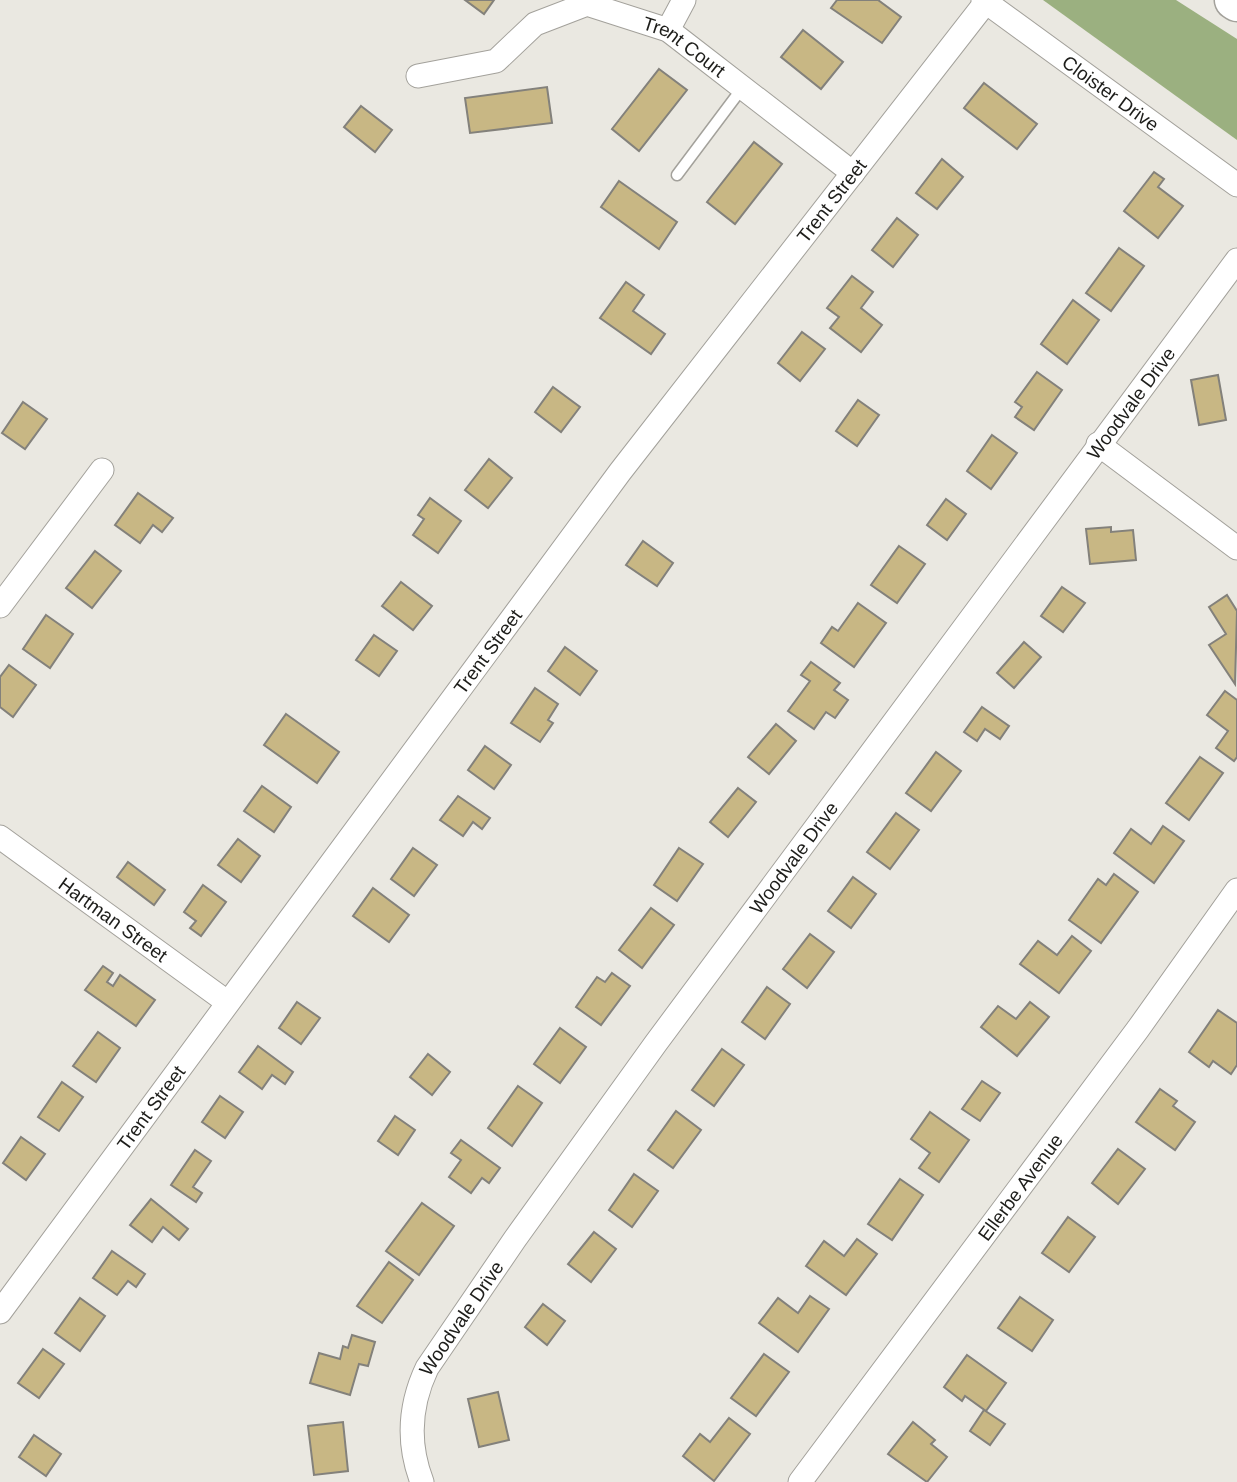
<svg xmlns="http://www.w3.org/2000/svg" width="1237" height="1482" viewBox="0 0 1237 1482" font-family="Arial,sans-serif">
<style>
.forest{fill:#9bb080}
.building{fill:#c8b784;stroke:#83817b;stroke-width:2}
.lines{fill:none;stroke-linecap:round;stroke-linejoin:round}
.lane-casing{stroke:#a3a19b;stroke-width:13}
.street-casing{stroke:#a3a19b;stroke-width:25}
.highway-casing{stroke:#a3a19b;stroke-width:41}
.lane{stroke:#fff;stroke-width:10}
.street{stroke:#fff;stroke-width:23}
.highway{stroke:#fff;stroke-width:38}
.labels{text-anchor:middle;stroke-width:5;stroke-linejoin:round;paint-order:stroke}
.street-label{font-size:19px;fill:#1d1d1a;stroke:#fff}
</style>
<rect width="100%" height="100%" fill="#eae8e1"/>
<path class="forest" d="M1043,0H1176L1237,39V140Z"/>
<g class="building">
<path d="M465,0H494L484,14Z"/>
<path d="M837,0H878L901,17L882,43L831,8Z"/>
<path d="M803,30L843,62L821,89L781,57Z"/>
<path d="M659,69L687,90L639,151L612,129Z"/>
<path d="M984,83L1037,124L1017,149L964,108Z"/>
<path d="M547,87L552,123L470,133L465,98Z"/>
<path d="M361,106L392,130L375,152L344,127Z"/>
<path d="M754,142L782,164L735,224L707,202Z"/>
<path d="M942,159L963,177L937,209L916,193Z"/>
<path d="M1154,172L1164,179L1158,187L1183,206L1158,238L1124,211Z"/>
<path d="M619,181L677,222L659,249L601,207Z"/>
<path d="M897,218L918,235L893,267L872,250Z"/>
<path d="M1119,248L1144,266L1111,311L1086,293Z"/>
<path d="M852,276L873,292L861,308L882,325L861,352L830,328L839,317L827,308Z"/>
<path d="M626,282L644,295L633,311L665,334L651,354L600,318Z"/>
<path d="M1073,300L1099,320L1067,364L1041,344Z"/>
<path d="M802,332L825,349L800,381L778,363Z"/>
<path d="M1037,372L1062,390L1034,430L1015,417L1022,407L1015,402Z"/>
<path d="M1218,375L1226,420L1199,425L1191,380Z"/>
<path d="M553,387L580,407L561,432L535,412Z"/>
<path d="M858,400L879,415L857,446L836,431Z"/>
<path d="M23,402L47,419L25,449L2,433Z"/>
<path d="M992,435L1017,453L991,489L967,471Z"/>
<path d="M489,459L512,478L488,508L465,490Z"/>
<path d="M138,493L173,518L162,532L153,525L140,543L115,525Z"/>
<path d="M430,498L461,521L438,553L413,535L424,519L418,515Z"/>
<path d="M946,499L966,514L947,540L927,525Z"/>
<path d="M1111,527V532L1133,530L1136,560L1090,564L1086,529Z"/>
<path d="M643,541L673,563L657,586L626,565Z"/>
<path d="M899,546L925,564L897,603L871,585Z"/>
<path d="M95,551L121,571L92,608L66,588Z"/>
<path d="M401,582L432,606L413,630L382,606Z"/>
<path d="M1062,587L1085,603L1063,632L1041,616Z"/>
<path d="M1227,595L1237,611L1235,684L1209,645L1226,634L1209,607Z"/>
<path d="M858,603L886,623L854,667L821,643L832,627L838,631Z"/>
<path d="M46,615L73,634L50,668L23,649Z"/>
<path d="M374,635L397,651L379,676L356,660Z"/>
<path d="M1024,642L1041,657L1014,688L997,673Z"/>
<path d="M565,647L597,671L580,695L548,671Z"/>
<path d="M811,662L840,683L834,690L848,700L835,718L826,712L814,729L788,711L810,681L801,675Z"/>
<path d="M9,665L36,685L13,717L0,707V677Z"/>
<path d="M535,688L558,704L548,720L553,723L540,742L511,723Z"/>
<path d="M1225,691L1237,700V757L1234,761L1216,748L1228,731L1207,715Z"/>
<path d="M982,707L1009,726L1000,739L985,729L977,741L964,732Z"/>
<path d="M286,714L339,752L317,783L264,745Z"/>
<path d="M776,724L796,741L769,774L748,757Z"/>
<path d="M485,746L511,765L494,789L468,770Z"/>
<path d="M936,752L961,771L931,811L906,793Z"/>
<path d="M1200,757L1223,773L1189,820L1166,803Z"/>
<path d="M262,786L291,807L274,832L244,811Z"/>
<path d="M738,788L756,802L728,837L710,822Z"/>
<path d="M458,796L490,818L482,829L473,822L463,836L440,820Z"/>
<path d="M896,813L919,830L890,869L867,852Z"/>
<path d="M1163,826L1184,841L1154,883L1114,853L1131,829L1151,844Z"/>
<path d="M238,839L260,856L241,882L218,865Z"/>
<path d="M413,848L437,865L414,896L391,879Z"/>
<path d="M679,848L703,864L677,901L654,885Z"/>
<path d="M128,862L165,890L154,905L117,877Z"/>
<path d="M1114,874L1138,892L1101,943L1069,920L1098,879L1106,885Z"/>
<path d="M853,877L876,894L851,928L828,911Z"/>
<path d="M203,885L226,902L201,936L190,928L196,921L184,912Z"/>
<path d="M373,888L409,915L389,942L353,916Z"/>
<path d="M651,908L674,925L642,968L619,950Z"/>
<path d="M810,934L834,952L807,988L783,969Z"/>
<path d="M1072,936L1091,951L1059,993L1020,964L1038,941L1057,955Z"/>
<path d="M103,966L113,973L107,982L113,986L120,975L155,1000L136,1026L85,990Z"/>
<path d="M612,973L630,986L601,1025L576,1007L597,977L605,982Z"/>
<path d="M767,987L790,1004L765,1039L742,1022Z"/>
<path d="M297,1002L320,1018L301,1044L279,1028Z"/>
<path d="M1030,1002L1049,1017L1017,1056L981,1027L998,1006L1016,1019Z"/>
<path d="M1218,1010L1237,1023V1065L1231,1074L1213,1061L1209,1067L1189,1052Z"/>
<path d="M560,1028L586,1047L560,1083L534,1064Z"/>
<path d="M98,1032L120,1048L96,1082L73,1066Z"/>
<path d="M258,1046L293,1072L285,1084L272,1075L262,1089L239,1072Z"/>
<path d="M722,1049L744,1065L714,1106L692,1090Z"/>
<path d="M428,1054L450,1072L432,1095L410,1077Z"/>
<path d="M982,1081L1000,1093L980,1121L962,1109Z"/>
<path d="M62,1082L83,1097L59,1131L38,1117Z"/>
<path d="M518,1086L542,1103L512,1146L488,1128Z"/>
<path d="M1160,1089L1177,1101L1173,1106L1195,1122L1175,1150L1136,1122Z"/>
<path d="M220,1096L243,1112L225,1138L202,1122Z"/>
<path d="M676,1111L701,1130L673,1168L648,1150Z"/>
<path d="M930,1112L969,1140L939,1182L919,1168L930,1153L911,1139Z"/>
<path d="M395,1116L415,1130L398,1155L378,1141Z"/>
<path d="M21,1137L45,1154L26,1180L3,1163Z"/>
<path d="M461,1140L500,1168L489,1183L482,1178L471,1193L449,1177L461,1160L451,1153Z"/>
<path d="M1118,1149L1145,1169L1118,1204L1092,1183Z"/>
<path d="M195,1150L211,1161L193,1187L202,1193L196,1202L171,1185Z"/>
<path d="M634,1174L658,1191L632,1227L609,1210Z"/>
<path d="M900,1179L923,1195L892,1240L868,1224Z"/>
<path d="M151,1199L188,1229L179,1240L163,1227L152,1242L130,1225Z"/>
<path d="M422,1203L454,1226L419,1275L386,1251Z"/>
<path d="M1068,1217L1095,1237L1069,1272L1042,1253Z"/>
<path d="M594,1232L616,1249L591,1282L568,1264Z"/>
<path d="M857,1239L877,1254L846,1295L806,1266L824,1241L844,1256Z"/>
<path d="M112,1251L145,1274L136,1287L128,1281L117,1295L93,1278Z"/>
<path d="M389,1262L413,1280L382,1323L357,1306Z"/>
<path d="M810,1296L829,1309L798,1352L759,1323L778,1298L798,1313Z"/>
<path d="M1020,1297L1053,1320L1032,1351L998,1328Z"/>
<path d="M80,1298L105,1316L80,1351L55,1333Z"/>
<path d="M543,1304L565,1321L547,1345L525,1327Z"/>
<path d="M352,1335L375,1342L368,1366L359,1364L350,1395L310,1383L319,1353L340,1359L343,1346L348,1348Z"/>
<path d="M43,1349L64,1364L39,1398L18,1383Z"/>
<path d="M764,1354L789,1372L756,1416L731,1398Z"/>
<path d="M967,1355L1006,1383L986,1411L965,1396L962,1401L944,1387Z"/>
<path d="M498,1392L509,1440L479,1447L468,1399Z"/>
<path d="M984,1410L1005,1424L990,1445L970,1431Z"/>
<path d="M729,1418L750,1434L714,1481L683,1456L700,1434L710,1442Z"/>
<path d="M343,1422L348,1471L314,1475L308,1426Z"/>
<path d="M913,1422L935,1440L931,1444L947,1457L927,1482L888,1454Z"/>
<path d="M34,1435L61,1454L46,1476L19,1457Z"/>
</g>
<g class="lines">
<defs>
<path id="lane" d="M677,175L743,87"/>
<g id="street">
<path id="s1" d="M983,0L1237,185"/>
<path d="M668,30L684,0"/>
<path id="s2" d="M418,76L496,61L535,24L587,4L668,30L853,173"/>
<path d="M1098,444L1237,548"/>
<path d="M0,606L102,470"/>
<path id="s3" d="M0,837L227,1002"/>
<path id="s4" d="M0,1312L620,472L986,2"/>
<path id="s5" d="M422,1482C407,1443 409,1406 427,1368L515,1239L656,1043L1237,260"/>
<path id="s6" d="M800,1482L1138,1029L1237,890"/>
</g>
<path id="highway" d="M1234,0L1237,2"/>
</defs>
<use href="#lane" class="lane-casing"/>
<use href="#street" class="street-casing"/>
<use href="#highway" class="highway-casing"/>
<use href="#lane" class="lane"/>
<use href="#street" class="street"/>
<use href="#highway" class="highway"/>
</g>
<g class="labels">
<g class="street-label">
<text dy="7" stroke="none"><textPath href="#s2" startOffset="296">Trent Court</textPath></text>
<text dy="7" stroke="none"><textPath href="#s1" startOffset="158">Cloister Drive</textPath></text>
<text dy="7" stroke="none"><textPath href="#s4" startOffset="1388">Trent Street</textPath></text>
<text dy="7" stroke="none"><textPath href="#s5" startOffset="1312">Woodvale Drive</textPath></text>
<text dy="7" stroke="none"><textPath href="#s4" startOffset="821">Trent Street</textPath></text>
<text dy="7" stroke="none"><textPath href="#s5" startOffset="746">Woodvale Drive</textPath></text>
<text dy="7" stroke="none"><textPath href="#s3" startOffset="140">Hartman Street</textPath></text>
<text dy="7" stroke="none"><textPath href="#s4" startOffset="254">Trent Street</textPath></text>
<text dy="7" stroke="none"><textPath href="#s6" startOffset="368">Ellerbe Avenue</textPath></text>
<text dy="7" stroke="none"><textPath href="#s5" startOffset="178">Woodvale Drive</textPath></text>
</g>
</g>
</svg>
